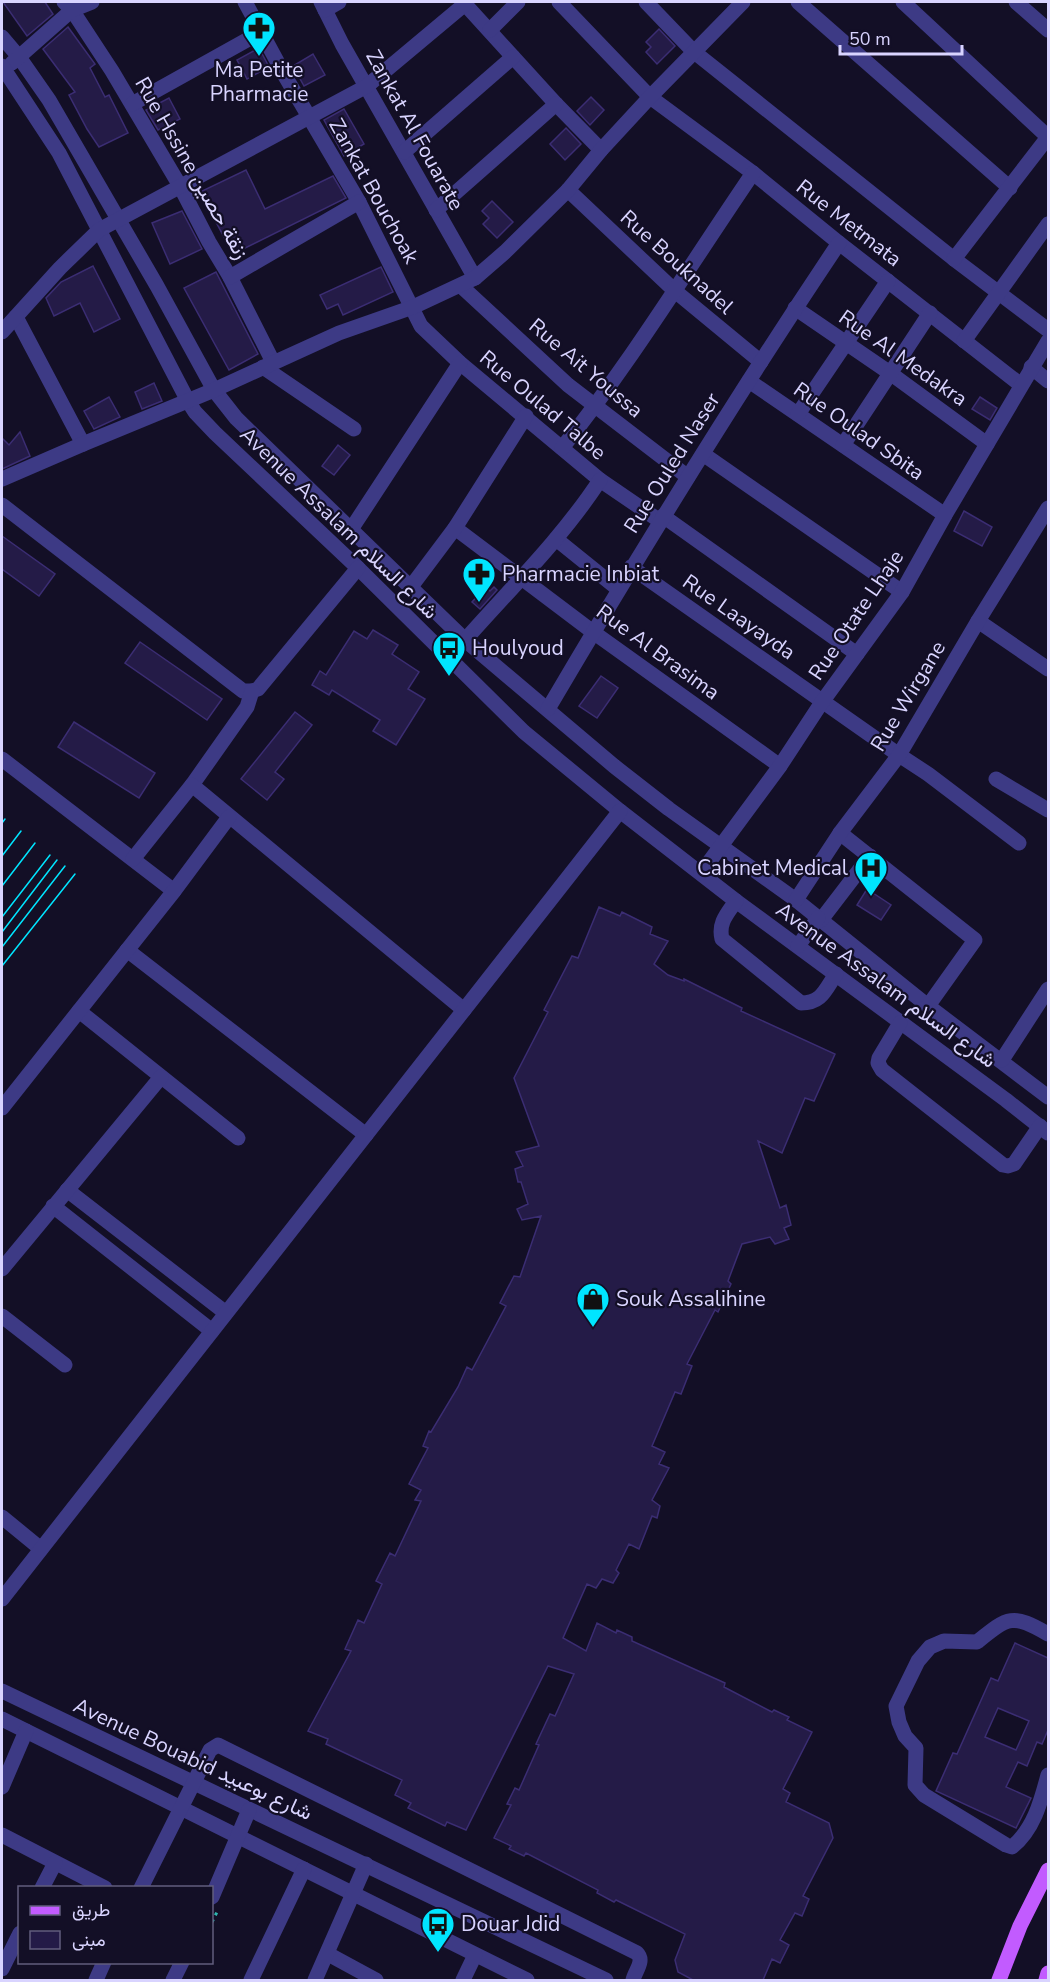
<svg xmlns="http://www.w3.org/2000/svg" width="1050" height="1982" viewBox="0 0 1050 1982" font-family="'Nunito Sans',Vazirmatn,sans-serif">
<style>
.building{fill:#241b47;stroke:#3b2d73;stroke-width:1.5;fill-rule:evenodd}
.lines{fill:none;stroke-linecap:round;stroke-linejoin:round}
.path{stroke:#2fb8b0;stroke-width:3;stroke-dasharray:3 4.5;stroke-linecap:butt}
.minor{stroke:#3d3a85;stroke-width:15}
.major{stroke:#c25bff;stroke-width:15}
.tram{stroke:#00e5ff;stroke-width:1.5}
.labels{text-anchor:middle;stroke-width:4.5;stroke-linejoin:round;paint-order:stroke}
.poi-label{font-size:21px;fill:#d9d4ff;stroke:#130f26;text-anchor:start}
.street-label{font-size:21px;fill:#d9d4ff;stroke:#130f26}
</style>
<rect width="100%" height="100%" fill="#130f26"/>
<g class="building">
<path d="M3,2H45L53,14L27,36Z"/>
<path d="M68,27L95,64L90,68L105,97L109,95L128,133L99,147L87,129L69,95L75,92L43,49Z"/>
<path d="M659,29L675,46L657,64L646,52L651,47L646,42Z"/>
<path d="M259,48L269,67L247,79L237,60Z"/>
<path d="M313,54L325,75L304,86L293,66Z"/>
<path d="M591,97L604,110L590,125L577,111Z"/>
<path d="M169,98L180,119L158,130L146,110Z"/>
<path d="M344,109L364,144L344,156L324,120Z"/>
<path d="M566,128L581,144L565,160L550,144Z"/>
<path d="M246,170L265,209L333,176L346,198L233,254L200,192Z"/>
<path d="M492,201L513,222L497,238L483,224L489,218L482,211Z"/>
<path d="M182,211L202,249L170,264L152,223Z"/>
<path d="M93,266L120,319L94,332L80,303L54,316L46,298L61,282Z"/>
<path d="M381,267L393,292L343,315L338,304L327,309L320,295Z"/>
<path d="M216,272L258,354L229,370L184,288Z"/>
<path d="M154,383L162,401L142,409L135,392Z"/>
<path d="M109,397L120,417L94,429L84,411Z"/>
<path d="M980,397L997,408L990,420L972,409Z"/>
<path d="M20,432L30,456L2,469V438L9,445Z"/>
<path d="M338,445L350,455L334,475L322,466Z"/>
<path d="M964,511L992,527L982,546L954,531Z"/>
<path d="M2,536L55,574L39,596L2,569Z"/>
<path d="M486,587L490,591L494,587L497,590L480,609L472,602Z"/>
<path d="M373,630L398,645L392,654L419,672L408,689L425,699L396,745L373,731L380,720L332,690L329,695L312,685L320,671L326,675L354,631L367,639Z"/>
<path d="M140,642L222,699L207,720L125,663Z"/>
<path d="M601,676L618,688L597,718L579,706Z"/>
<path d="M295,712L312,725L275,772L284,779L267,800L241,779Z"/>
<path d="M74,722L155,773L139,798L58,747Z"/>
<path d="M867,889L891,905L881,920L857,905Z"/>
<path d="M599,907L620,916L622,912L652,927L650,934L668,941L654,964L668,975L684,981V979L742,1008L741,1011L835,1054L814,1101L805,1098L782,1153L758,1141L780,1208L786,1205L791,1225L784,1228L789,1239L775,1244L770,1237L742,1244L728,1281L731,1284L718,1312L715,1310L687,1364L692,1366L681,1394L675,1392L652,1446L665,1452L659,1464L669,1468L652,1500L660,1506L657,1518L652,1516L639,1549L629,1544L616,1570L619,1573L613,1583L602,1579L596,1588L587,1584L563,1638L586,1651L597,1623L616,1633L617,1630L632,1637V1641L725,1683L724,1687L772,1712L774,1710L789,1717L787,1720L812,1732L783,1789L790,1793L786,1802L829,1823L833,1838L803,1896L809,1899L802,1916L795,1913L780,1940L789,1945L780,1963L772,1959L763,1980H693L678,1972L675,1960L685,1934L616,1900L614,1902L597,1893L598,1890L526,1853L524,1856L509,1849L511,1846L494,1838L511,1805L507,1804L515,1788L519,1790L539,1745L536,1744L550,1714L555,1716L574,1674L548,1666L466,1830L447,1822L445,1826L408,1808L411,1803L395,1795L402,1780L326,1744L328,1739L308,1731L351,1651L345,1649L358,1620L364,1623L382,1584L376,1581L390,1553L395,1556L421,1501L415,1500L421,1490L409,1484L428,1448L423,1446L429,1431L431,1432L458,1387L467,1367L472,1370L506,1306L500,1303L514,1276L520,1277L541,1216L522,1220L517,1209L528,1204L521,1182H518L515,1169L523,1166L516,1152L539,1146L514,1078L548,1012L544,1010L572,956L578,958Z"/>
<path d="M1015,1643L1048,1658V1730L1042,1744L1037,1742L1027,1766L1018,1762L1006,1787L1031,1798L1016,1828L936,1791L953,1753L957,1754L991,1678L998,1681ZM998,1708L1029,1721L1016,1750L985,1737Z"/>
</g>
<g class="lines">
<path class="path" d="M212,1922L218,1910"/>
<g class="minor">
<path d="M64,2L72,10L112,71L180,186L209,242L230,277L273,362"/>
<path d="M245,2L285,76L359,202L421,326L460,363L600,480L660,521"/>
<path d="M321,2L342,44L475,278"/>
<path d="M463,2L556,104L601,150"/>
<path d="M559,2L650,97L753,173L839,243L1021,385"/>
<path d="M646,2L693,51L954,259L1048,330"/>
<path d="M798,2L1010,188"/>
<path d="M903,2L1048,137L954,259"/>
<path d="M1016,2L1048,30"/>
<path d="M325,10L339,2"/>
<path d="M490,30L518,2"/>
<path d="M2,37L19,57L49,100L157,286L214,390L236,418L465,640L614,766L669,809L796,900L928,1006L1048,1097"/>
<path d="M12,63L72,10L92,2"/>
<path d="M2,66L59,153L188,401L195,412L215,433L358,568L524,732L620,811L736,901L1006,1100L1048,1133"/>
<path d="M132,104L261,32"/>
<path d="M404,152L513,57"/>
<path d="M568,190L675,291L761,362"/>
<path d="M436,210L556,104"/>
<path d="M230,277L359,202"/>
<path d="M461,286L568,385L688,477"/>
<path d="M795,308L890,373L987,444"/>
<path d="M16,317L83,444"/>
<path d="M2,332L60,268L99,230L367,86L465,4"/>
<path d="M964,341L1048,224"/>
<path d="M263,367L354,429"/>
<path d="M1031,367L1048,381"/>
<path d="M749,381L945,515"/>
<path d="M798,414L888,281"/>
<path d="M843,445L930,313"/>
<path d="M562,448C632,361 690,265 753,173"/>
<path d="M703,454L902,592"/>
<path d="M2,479L83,444L214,390L339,333L413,307L475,278L505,252L568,190L601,150L650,97L743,2"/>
<path d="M2,505L243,691H252L258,689L358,568"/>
<path d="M663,516L857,654"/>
<path d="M352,528L460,363"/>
<path d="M455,528L593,632L780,766"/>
<path d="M556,539L618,589"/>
<path d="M631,567L899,755L928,774L1019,843"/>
<path d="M410,588L455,528L526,416"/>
<path d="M978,621L1048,669"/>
<path d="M465,640C511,588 562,538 600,480"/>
<path d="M548,709C641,551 737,395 839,243"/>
<path d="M2,759L174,891"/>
<path d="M996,779L1048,810"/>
<path d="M192,785L247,707L252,691"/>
<path d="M840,833L975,940L928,1006"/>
<path d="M133,859L192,785L464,1010"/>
<path d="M701,873L780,766L822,702L902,592L945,515L1048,341"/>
<path d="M796,900L840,833L899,755L978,621L1048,508"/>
<path d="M736,901C727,914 718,923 722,939L801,1003C822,1003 825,990 836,974"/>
<path d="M821,920L870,856"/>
<path d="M798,946L818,918"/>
<path d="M127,950L366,1135"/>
<path d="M79,1011L238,1138"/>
<path d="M900,1023L879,1058L878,1063L882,1070L1003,1165L1008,1166L1014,1164L1040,1126"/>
<path d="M1002,1060L1048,989"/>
<path d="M2,1108L174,891L229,817"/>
<path d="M67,1190L226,1313"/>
<path d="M53,1206L212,1331"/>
<path d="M2,1269L161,1077"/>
<path d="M2,1316L65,1365"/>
<path d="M2,1517L41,1549"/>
<path d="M2,1599L620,811"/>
<path d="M1048,1634C1012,1613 1008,1617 977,1642L944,1641L930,1647L918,1661L896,1706L899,1722L905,1736L916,1748L915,1785L924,1795L1006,1845L1012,1847C1034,1829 1041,1801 1048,1775"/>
<path d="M2,1691L606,1980"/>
<path d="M2,1719L527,1980"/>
<path d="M2,1787L26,1731"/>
<path d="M2,1835L105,1888"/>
<path d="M42,1888L55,1863"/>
<path d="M141,1888L210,1750L218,1745L637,1953C645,1961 635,1971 633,1980"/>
<path d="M212,1897L249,1810"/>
<path d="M328,1954L376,1980"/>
<path d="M2,1969L20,1933"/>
<path d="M96,1980L104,1962"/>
<path d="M173,1980L182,1962"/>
<path d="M251,1980L304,1869"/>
<path d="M315,1980L366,1864"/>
<path d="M463,1980L475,1955"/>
</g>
<g class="major">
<path d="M999,1980L1020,1926L1048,1870"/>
<path d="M1046,1980L1048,1973"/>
</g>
<g class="tram">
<path d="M2,823L5,819"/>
<path d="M2,856L21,831"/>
<path d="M2,886L35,843"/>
<path d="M2,917L50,855"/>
<path d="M2,932L57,860"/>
<path d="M2,947L65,866"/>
<path d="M2,966L75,874"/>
</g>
</g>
<defs>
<symbol id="pharmacy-pin" viewBox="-11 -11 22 30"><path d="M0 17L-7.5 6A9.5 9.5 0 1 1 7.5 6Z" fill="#00e5ff" stroke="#130f26"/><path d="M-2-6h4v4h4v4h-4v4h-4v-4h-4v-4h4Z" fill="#111"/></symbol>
<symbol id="bus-pin" viewBox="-11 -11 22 30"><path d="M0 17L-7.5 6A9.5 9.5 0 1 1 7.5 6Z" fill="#00e5ff" stroke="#130f26"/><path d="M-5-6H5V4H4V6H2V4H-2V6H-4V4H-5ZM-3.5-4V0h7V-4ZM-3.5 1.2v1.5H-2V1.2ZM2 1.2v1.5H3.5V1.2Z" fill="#111"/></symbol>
<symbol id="hospital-pin" viewBox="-11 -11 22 30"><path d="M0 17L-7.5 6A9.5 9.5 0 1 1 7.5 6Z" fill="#00e5ff" stroke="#130f26"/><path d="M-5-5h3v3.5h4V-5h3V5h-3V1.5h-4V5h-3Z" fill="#111"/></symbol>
<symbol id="shop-pin" viewBox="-11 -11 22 30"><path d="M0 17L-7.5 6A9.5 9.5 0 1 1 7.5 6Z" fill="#00e5ff" stroke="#130f26"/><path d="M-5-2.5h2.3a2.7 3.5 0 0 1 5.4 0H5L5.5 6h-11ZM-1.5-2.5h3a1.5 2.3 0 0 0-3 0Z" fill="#111"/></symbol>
</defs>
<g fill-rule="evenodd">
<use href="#pharmacy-pin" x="240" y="9" width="38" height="52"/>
<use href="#pharmacy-pin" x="460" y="555" width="38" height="52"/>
<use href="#bus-pin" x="430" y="629" width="38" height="52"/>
<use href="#hospital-pin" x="852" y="849" width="38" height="52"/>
<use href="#shop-pin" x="574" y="1280" width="38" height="52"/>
<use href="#bus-pin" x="419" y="1905" width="38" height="52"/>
</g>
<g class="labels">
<g class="poi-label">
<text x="259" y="77" text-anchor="middle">Ma Petite<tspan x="259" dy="24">Pharmacie</tspan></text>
<text x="502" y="581">Pharmacie Inbiat</text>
<text x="472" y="655">Houlyoud</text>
<text x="848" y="875" text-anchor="end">Cabinet Medical</text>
<text x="616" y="1306">Souk Assalihine</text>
<text x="461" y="1931">Douar Jdid</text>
</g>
<g class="street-label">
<text transform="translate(415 130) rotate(61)" y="7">Zankat Al Fouarate</text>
<text transform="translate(192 168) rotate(60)" y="7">Rue Hssine زنقة حصين</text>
<text transform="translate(374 191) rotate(61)" y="7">Zankat Bouchoak</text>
<text transform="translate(849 223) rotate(38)" y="7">Rue Metmata</text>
<text transform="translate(677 262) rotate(42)" y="7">Rue Bouknadel</text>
<text transform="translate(903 358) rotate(35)" y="7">Rue Al Medakra</text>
<text transform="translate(586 368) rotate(40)" y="7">Rue Ait Youssa</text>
<text transform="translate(543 405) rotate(40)" y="7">Rue Oulad Talbe</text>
<text transform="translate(859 431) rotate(35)" y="7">Rue Oulad Sbita</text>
<text transform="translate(672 463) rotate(-58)" y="7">Rue Ouled Naser</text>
<text transform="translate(339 523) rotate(44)" y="7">Avenue Assalam شارع السلام</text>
<text transform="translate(856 615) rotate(-56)" y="7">Rue Otate Lhaje</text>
<text transform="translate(739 617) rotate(35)" y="7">Rue Laayayda</text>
<text transform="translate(658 652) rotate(36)" y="7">Rue Al Brasima</text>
<text transform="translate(908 696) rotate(-59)" y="7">Rue Wirgane</text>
<text transform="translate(886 985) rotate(36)" y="7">Avenue Assalam شارع السلام</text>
<text transform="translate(193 1759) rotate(25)" y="7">Avenue Bouabid شارع بوعبيد</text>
</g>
</g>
<rect width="1050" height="1982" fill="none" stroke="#d9d4ff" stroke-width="6"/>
<rect x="18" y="1886" width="195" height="78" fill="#130f26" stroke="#625e7d" stroke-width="1.5"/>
<rect x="30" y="1906" width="30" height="9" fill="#c25bff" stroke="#625e7d" stroke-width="1.5"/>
<text x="72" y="1916" font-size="18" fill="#d9d4ff">طريق</text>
<rect x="30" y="1931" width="30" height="18" fill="#241b47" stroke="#625e7d" stroke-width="1.5"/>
<text x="72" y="1946" font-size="18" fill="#d9d4ff">مبنى</text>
<path d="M840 45v9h122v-9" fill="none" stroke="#d9d4ff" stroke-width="3"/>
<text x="849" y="45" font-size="18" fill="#d9d4ff" stroke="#130f26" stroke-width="4.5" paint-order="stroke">50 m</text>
</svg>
